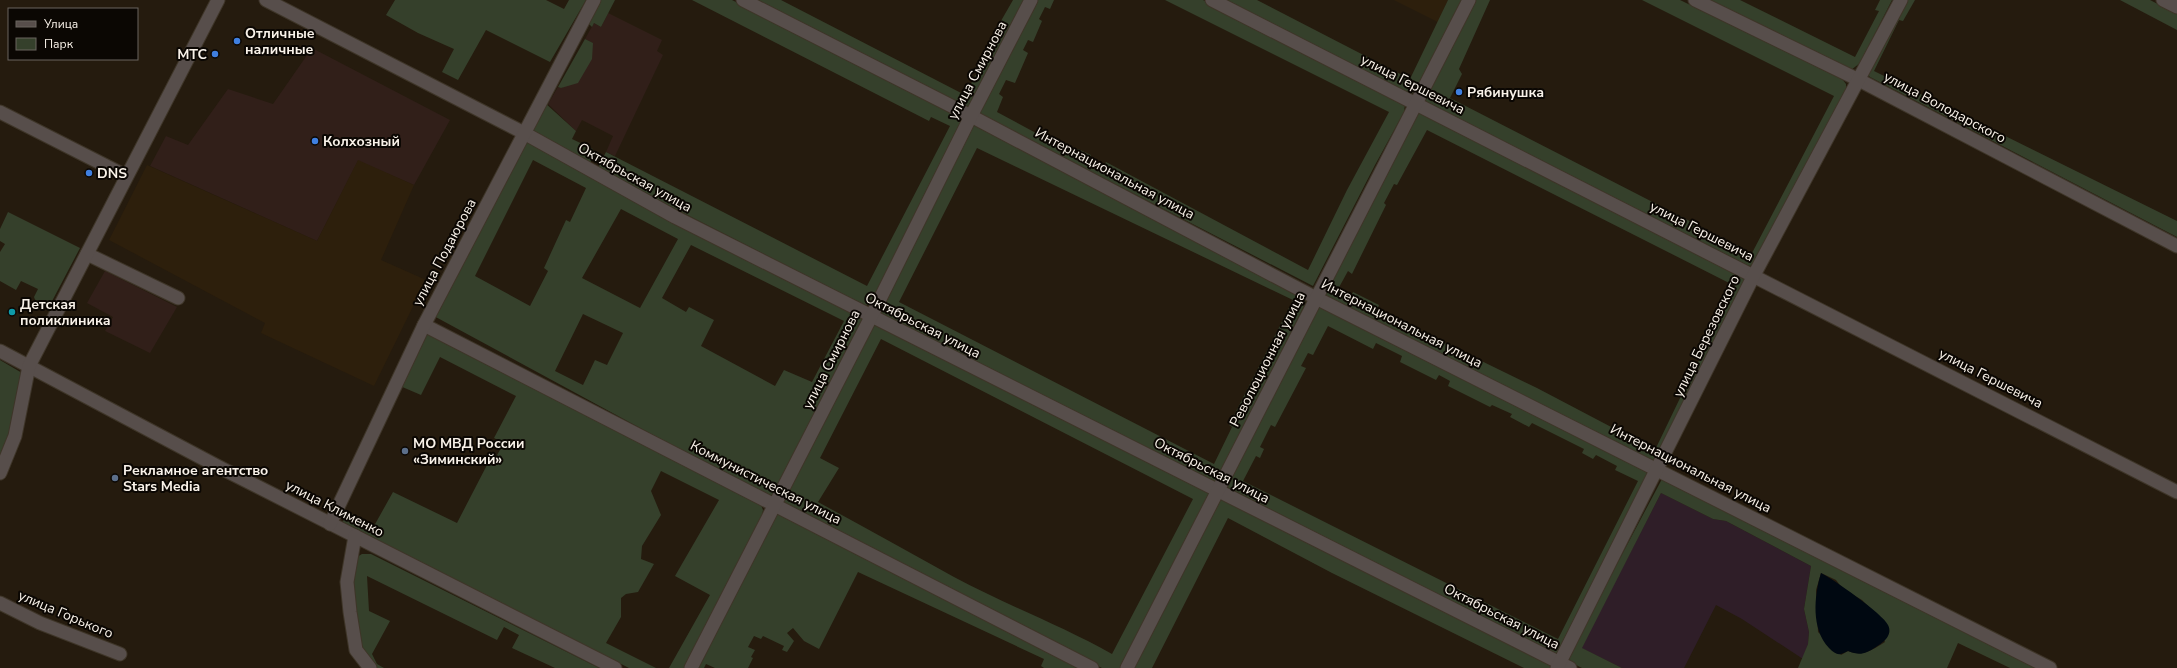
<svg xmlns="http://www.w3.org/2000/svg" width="2177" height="668" viewBox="0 0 2177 668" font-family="'Nunito Sans',sans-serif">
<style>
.commercial{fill:#311f19}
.industrial{fill:#2f1e28}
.built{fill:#2d1f0c}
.green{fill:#35402b;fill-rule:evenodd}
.water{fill:#000811}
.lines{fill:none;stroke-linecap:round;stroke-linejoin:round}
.minor-casing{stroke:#3e3528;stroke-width:15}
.minor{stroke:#574e4b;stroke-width:13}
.shop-dot{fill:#3f7fe0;stroke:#0b0703;stroke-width:1.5}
.culture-dot{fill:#0f9aa8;stroke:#0b0703;stroke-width:1.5}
.service-dot{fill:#5c6f8a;stroke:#0b0703;stroke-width:1.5}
.labels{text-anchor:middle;stroke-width:4;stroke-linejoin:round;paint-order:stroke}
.poi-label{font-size:14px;font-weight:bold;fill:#f9f2e9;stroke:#0b0703;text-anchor:start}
.street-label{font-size:14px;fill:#f9f2e9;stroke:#0b0703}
</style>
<rect width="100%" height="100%" fill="#251b0e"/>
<g class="commercial">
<path d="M608,13L662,40L657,51L663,55L615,156L606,152L613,136L582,120L576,131L548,104L558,87L562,88L593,43L585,39L594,23L601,27Z"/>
<path d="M312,48L450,120L414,185L358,161L317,241L150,166L166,136L188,145L228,89L273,104Z"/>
<path d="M105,271L177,307L150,353L105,331L113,317L87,303Z"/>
</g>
<path class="industrial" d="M1661,493L1713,519L1726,521L1811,566L1804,609L1809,632L1808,644L1803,659L1742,619L1716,605L1684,668H1622L1581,648Z"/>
<g class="built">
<path d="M1394,0H1448L1438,22Z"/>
<path d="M358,160L414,185L381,260L426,280L374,386L261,333L265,323L109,240L147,165L317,241Z"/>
</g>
<g class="green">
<path d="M395,0H546L564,9L569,0H586L550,62L486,30L458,80L442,72L454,49L418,33L386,15Z"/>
<path d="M600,0H615L601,27L594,23L592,27L588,23Z"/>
<path d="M692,0H732L958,115L961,122L870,305H864L597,169L606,152L867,286L950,126L931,117L929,121Z"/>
<path d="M757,0H781L965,95L993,42L990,40L1013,0H1026L969,106L967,107L908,80Z"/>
<path d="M1036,0H1054L1050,9L1045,7L1039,19L1042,21L1033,42L1028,40L1023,50L1028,53L1015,83L1006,80L999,94L1003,97L997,112L1049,140L1050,138L1077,151L1078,149L1091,155L1089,161L1103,167L1106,162L1308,270L1347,190L1389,112L1165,0H1203L1405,104L1404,112L1375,165L1313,286L979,114Z"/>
<path d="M1220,0H1257L1410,79L1448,0H1463L1417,89L1410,95Z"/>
<path d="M1473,0H1490L1459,69L1462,74L1450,98L1752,253L1834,96L1642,0H1680L1842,79L1846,84V90L1754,265L1749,266L1421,100Z"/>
<path d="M1701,0H1740L1855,57L1879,11L1875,10L1880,0H1892L1860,63L1851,70Z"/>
<path d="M1905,0H1915L1903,21L1899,20L1874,71L2177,221V237L1870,77L1867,74Z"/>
<path d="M2120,0H2150L2177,14V30Z"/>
<path d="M585,39L593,43L592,59L578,83L561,88L558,87Z"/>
<path d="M545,103L576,131L572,139L593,149L594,155L589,165L534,131L533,129Z"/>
<path d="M1417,111L1743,277L1745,280L1655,461H1652L1322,294ZM1427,130L1735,286L1704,350L1700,348L1695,358L1699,360L1688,383L1683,381L1677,393L1681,396L1655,450L1537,388L1377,310L1379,305L1353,292L1350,298L1337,291L1348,271L1352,274L1386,205L1384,203L1394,184L1397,185Z"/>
<path d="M970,123L1204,238L1306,298L1305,304L1215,484L879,313ZM977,148L1293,300L1229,425L1232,427L1214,464L899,302Z"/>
<path d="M530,142L867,318L771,499L432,315L526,143ZM533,160L586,188L570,222L566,220L544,268L548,271L530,306L475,276ZM621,209L678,239L640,308L582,278ZM691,245L844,321L812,382L784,370L775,386L701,346L714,320L689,307L686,312L662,298ZM583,314L623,333L607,365L595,360L583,385L555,371Z"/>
<path d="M8,212L80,248L50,305C44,306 35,302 34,297L38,289L21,281L16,290L0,281V252L5,244L0,241V229Z"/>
<path d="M1318,303L1646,469L1648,474L1557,656L1227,487ZM1328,326L1373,349L1376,343L1402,356L1400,362L1436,380L1439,375L1450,381L1448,386L1490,407L1492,405L1512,414L1510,417L1529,427L1532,423L1584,449L1582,453L1593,459L1596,455L1617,466L1615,470L1638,481L1558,639L1243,481L1256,456L1260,458L1264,449L1260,447L1271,425L1275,427L1306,368L1301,366L1308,353L1313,355Z"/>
<path d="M872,321L1208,492L1209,496L1120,668H1102L778,502ZM881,339L1193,499L1112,654C1061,625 1006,605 954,577C909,552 864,527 818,502L839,468L820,458Z"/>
<path d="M425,327L761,505L763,510L762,515L686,668H669L710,595L675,576L719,500L661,471L651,491L661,515L642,546L641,559L654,564L638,592L626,594L621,598V617L606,643L656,668H629L342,523L348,512L374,526L393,492L457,523L487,465L493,462L504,443L494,438L516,396L440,357L421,395L400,386Z"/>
<path d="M0,360L22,373L7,444L0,459Z"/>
<path d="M1662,479L2050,668H2010L1958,643L1947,668H1798L1808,644L1809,632L1804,609L1811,566L1726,521L1713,519L1661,493L1582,648L1622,668H1582L1566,660ZM1821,573L1836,580L1842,588L1862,600L1871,609L1885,642C1872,650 1863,657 1848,651L1841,655L1818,632L1816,590Z"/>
<path d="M1220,499L1553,666L1551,668H1524L1332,573L1228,518L1152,668H1133Z"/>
<path d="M776,512L1079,668H1044L1041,666L1044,659L858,572L819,649L804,641L793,628L787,633L794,641L787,652L782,650L784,646L763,636L761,639L754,636L748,647L755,650L751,657L753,658L748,668H715L706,664L704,668H693Z"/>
<path d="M362,554H371L599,668H555L512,648L519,635L504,627L497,640L367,576L369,611L390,621L372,654L377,664L384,668H377L366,657L357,633L353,570L357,557Z"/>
</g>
<path class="water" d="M1821,573C1833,579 1883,614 1888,625C1893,635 1884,642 1876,647C1865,654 1860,656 1848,651C1839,656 1836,655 1829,648C1811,629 1814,596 1821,573Z"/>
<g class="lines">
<defs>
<g id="minor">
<path d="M266,0L524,133L675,217L1570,668"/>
<path d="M743,0L971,116L1316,298L2050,668"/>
<path d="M1212,0L2177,492"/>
<path d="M1695,0L1859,80L2177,246"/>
<path d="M2163,0L2177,7"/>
<path d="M0,112L126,176"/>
<path d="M87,254L178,298"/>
<path d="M424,325L1092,668"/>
<path d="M0,351L217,466L615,668"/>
<path d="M0,473L15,436L29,366L218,0"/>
<path d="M330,524L424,325L594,0"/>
<path d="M355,536L347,582L350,612L356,650L370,668"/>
<path d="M0,603L40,623L120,654"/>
<path d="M691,668L871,317L971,116L1031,0"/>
<path d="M1127,668L1469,0"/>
<path d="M1557,668L1754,275L1901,0"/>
</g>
</defs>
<use href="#minor" class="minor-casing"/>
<use href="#minor" class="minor"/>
</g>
<g class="shop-dot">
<circle cx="237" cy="41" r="4"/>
<circle cx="215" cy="54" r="4"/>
<circle cx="1459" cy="92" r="4"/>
<circle cx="315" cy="141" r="4"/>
<circle cx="89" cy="173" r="4"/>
</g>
<circle class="culture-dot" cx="12" cy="312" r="4"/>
<g class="service-dot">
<circle cx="405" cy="451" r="4"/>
<circle cx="115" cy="478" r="4"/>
</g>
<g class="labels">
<g class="poi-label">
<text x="245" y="38">Отличные<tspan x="245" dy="16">наличные</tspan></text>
<text x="207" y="59" text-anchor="end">МТС</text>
<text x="1467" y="97">Рябинушка</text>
<text x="323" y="146">Колхозный</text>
<text x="97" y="178">DNS</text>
<text x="20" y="309">Детская<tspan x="20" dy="16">поликлиника</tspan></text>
<text x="413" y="448">МО МВД России<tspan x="413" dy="16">«Зиминский»</tspan></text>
<text x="123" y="475">Рекламное агентство<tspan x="123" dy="16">Stars Media</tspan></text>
</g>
<g class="street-label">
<text transform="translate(977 70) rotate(-62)" y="5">улица Смирнова</text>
<text transform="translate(1413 84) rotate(27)" y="5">улица Гершевича</text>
<text transform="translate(1945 107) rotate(28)" y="5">улица Володарского</text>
<text transform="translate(1115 173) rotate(28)" y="5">Интернациональная улица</text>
<text transform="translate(635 177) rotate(29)" y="5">Октябрьская улица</text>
<text transform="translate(1702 231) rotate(27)" y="5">улица Гершевича</text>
<text transform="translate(444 252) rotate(-62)" y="5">улица Подаюрова</text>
<text transform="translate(1402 323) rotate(27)" y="5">Интернациональная улица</text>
<text transform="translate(923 325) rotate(27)" y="5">Октябрьская улица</text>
<text transform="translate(1706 336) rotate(-64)" y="5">улица Березовского</text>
<text transform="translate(831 359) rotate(-63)" y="5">улица Смирнова</text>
<text transform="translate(1267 359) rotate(-63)" y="5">Революционная улица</text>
<text transform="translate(1991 378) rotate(27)" y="5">улица Гершевича</text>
<text transform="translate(1691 468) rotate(27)" y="5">Интернациональная улица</text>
<text transform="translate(1212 470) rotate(27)" y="5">Октябрьская улица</text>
<text transform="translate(766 482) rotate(27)" y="5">Коммунистическая улица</text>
<text transform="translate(335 508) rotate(27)" y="5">улица Клименко</text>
<text transform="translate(66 614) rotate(23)" y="5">улица Горького</text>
<text transform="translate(1502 616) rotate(27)" y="5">Октябрьская улица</text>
</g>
</g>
<rect x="8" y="8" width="130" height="52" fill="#0b0703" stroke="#6a655f"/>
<rect x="16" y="21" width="20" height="6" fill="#574e4b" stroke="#6a655f"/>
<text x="44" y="28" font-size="12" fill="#f9f2e9">Улица</text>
<rect x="16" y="38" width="20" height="12" fill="#35402b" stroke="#6a655f"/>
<text x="44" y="48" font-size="12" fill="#f9f2e9">Парк</text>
</svg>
